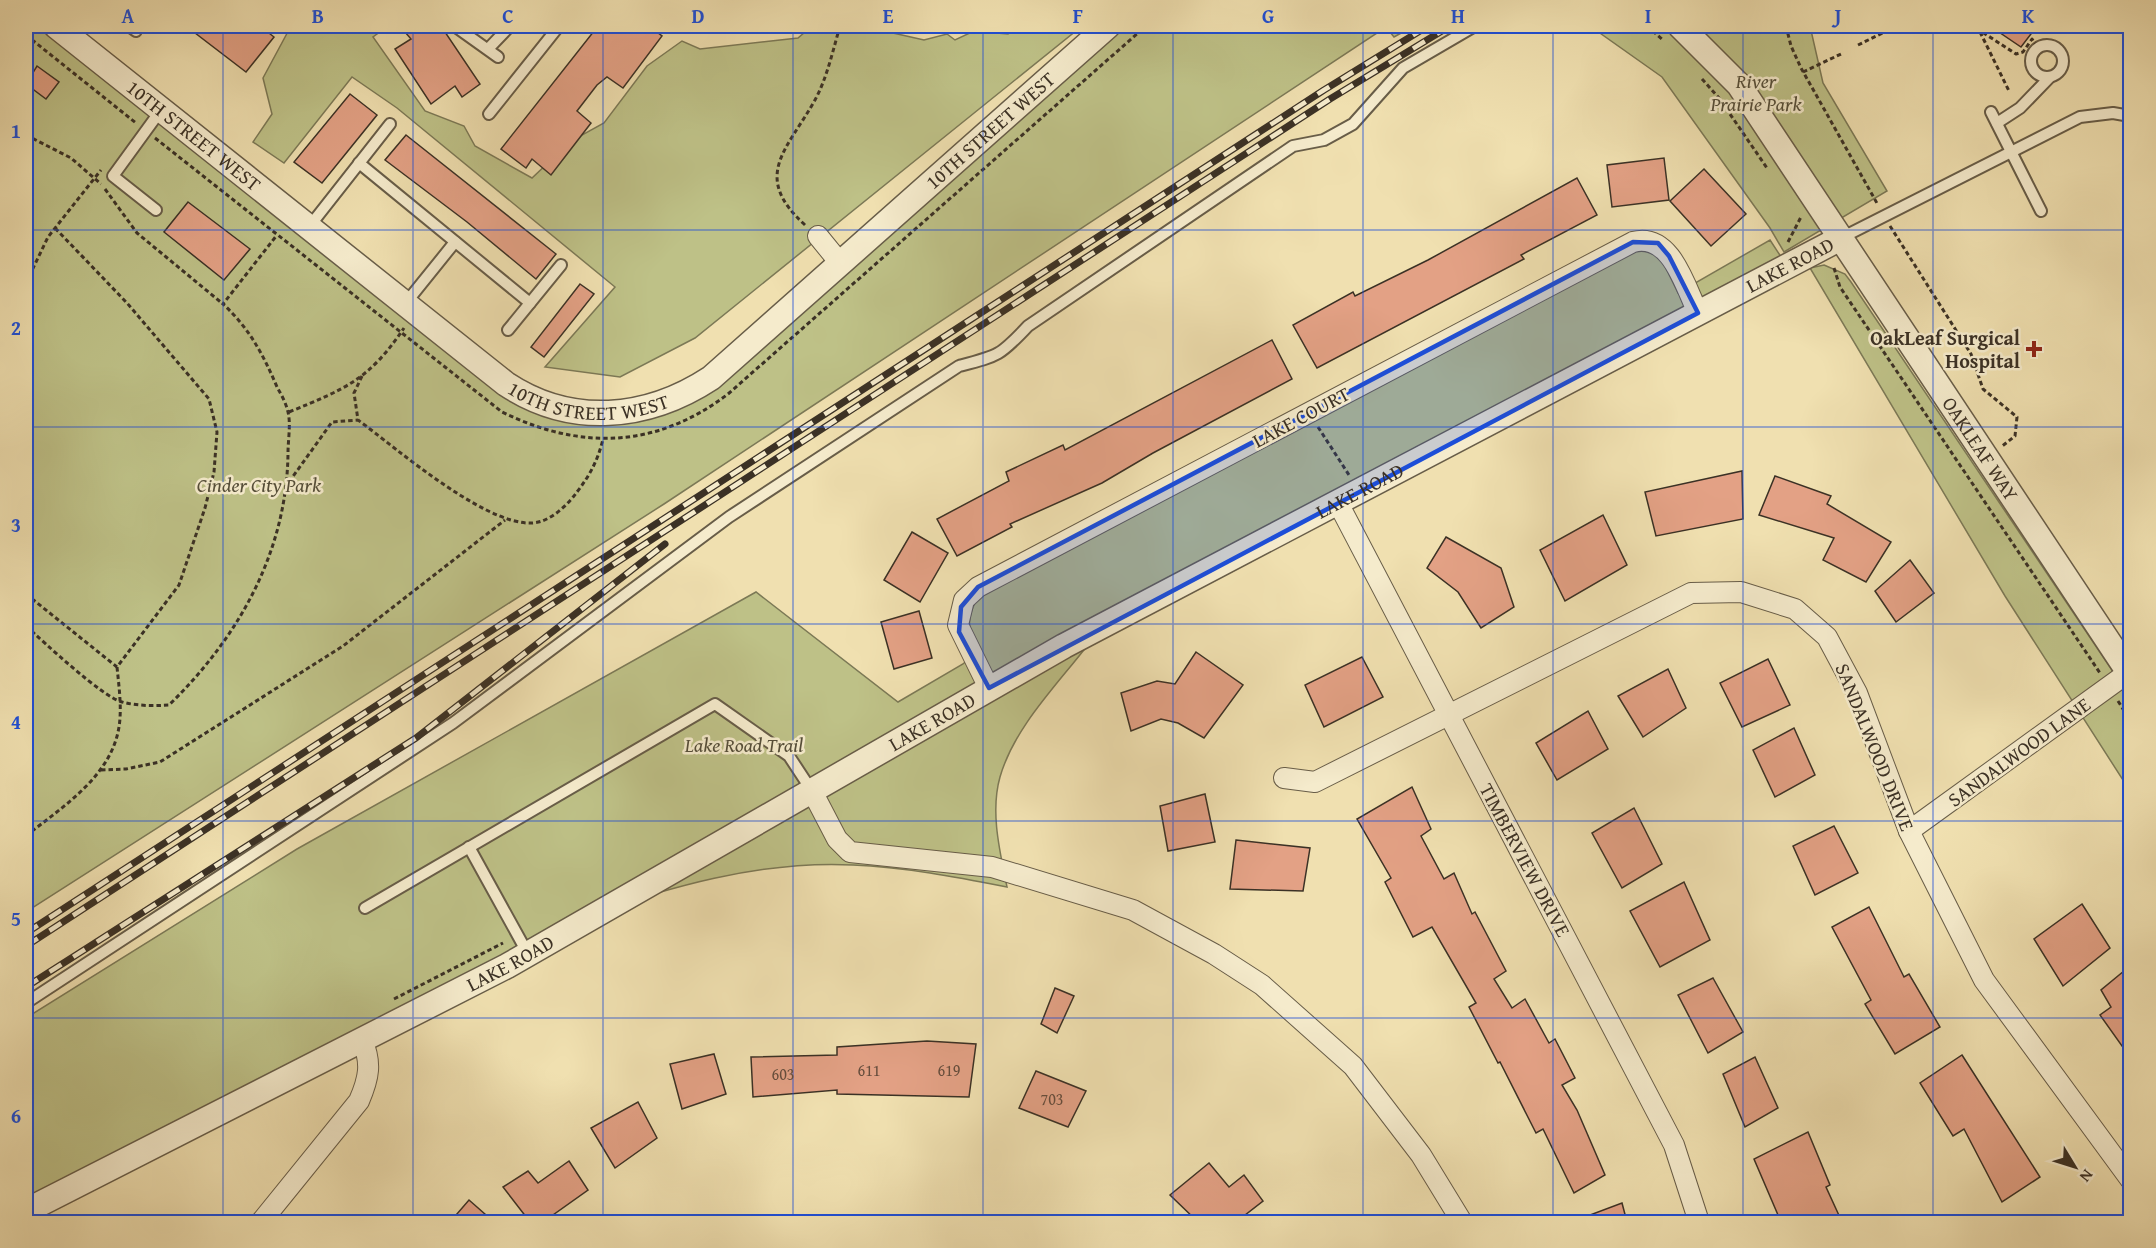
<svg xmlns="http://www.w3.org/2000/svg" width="2156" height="1248" viewBox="0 0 2156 1248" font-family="'Gentium Book Plus',serif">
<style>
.green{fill:#bec187;stroke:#7c7956;stroke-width:1.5}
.building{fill:#e3a185;stroke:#3b3125;stroke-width:1.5}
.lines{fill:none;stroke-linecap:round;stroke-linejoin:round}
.service-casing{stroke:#685d48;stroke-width:14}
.minor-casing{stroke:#685d48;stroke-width:22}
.tertiary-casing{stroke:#685d48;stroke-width:27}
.path{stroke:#3b3125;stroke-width:3;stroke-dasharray:4.5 3;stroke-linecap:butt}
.service{stroke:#f5ebcc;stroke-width:10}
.minor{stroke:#f5ebcc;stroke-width:20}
.tertiary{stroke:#f5ebcc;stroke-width:24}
.rail-casing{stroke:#3b3125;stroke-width:7}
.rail{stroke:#f5ebcc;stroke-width:4.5;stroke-dasharray:14;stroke-linecap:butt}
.marked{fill:#1d4ed8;fill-opacity:0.2;stroke:#1d4ed8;stroke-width:4.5;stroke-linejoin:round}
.grid{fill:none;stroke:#1d4ed8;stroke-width:1.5;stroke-opacity:0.55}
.poi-dot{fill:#8f2418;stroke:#f5ebcc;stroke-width:2}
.labels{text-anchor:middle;stroke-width:5;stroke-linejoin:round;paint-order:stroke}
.number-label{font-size:16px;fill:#654d3d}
.park-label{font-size:20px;font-style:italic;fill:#554e39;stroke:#f5ebcc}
.street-label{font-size:20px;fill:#3b3125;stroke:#f5ebcc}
.poi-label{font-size:20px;font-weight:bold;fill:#3b3125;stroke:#f5ebcc;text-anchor:end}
.neatline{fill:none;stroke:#1d4ed8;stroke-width:2}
.grid-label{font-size:20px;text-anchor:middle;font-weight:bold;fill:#1d4ed8}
</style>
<rect width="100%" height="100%" fill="#f0e0b0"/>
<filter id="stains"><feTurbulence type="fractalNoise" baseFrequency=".00333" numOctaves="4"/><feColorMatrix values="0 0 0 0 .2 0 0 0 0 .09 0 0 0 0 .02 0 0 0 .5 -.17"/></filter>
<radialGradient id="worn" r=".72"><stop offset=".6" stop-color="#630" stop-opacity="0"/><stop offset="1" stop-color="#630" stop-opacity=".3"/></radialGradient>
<g class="green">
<path d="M26,26H56L506,384L567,410L682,395L1108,26H1414L1394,37L1386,27L664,504L26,912Z"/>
<path d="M291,26H388L373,37L425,111L464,126L475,146L532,178L571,141L604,123L647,66L682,41L700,49L798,38L812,26H881L893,33L924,40L947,34L955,40L974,31L1008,34L1021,26H1082L695,338L620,377L545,367L615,287L397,108L352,77L284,163L253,142L272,114L263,78Z"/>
<path d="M1590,26H1810L1823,83L1887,191L1784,252L1770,228L1662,77Z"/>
<path d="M1770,240L1787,266L1087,646C1056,686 1014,728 1000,777C990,812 1000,852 1007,887C956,877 904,867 853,865C759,860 668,888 580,917L26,1202V1018L297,849L756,592L898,702L963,664L978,650C967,629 966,616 979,596L1635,250H1650L1663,262L1678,293Z"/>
<path d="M1824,265L1845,274L1851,282L2130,697V791L2005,596L1810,268Z"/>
</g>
<g class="building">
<path d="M186,26H260L274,37L246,72Z"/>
<path d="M417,26H441L480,84L462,97L455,86L431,104L395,49L411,39L405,32Z"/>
<path d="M598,26H649L662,36L623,88L607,77L597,85L577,111L591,123L551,175L532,159L526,168L501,149Z"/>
<path d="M1990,26H2037L2021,47Z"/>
<path d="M37,66L59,82L46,99L26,84Z"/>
<path d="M350,94L377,115L322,183L294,162Z"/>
<path d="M406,135L556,254L536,279L467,222L385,160Z"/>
<path d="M1664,158L1669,200L1612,207L1607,165Z"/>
<path d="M1704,169L1746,214L1711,246L1670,201Z"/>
<path d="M1577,178L1597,215L1521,255L1524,259L1317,368L1293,325L1353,292L1355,296L1428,260Z"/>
<path d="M188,202L250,249L224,280L164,232Z"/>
<path d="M580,284L594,294L544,357L531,347Z"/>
<path d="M1272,340L1292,379L1153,453L1102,483L1010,524L1012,527L957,556L937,519L1009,481L1006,472L1063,445L1065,450Z"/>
<path d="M1742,471L1743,519L1656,536L1645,492Z"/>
<path d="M1775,476L1831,496L1827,504L1891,542L1866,582L1823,560L1834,538L1759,515Z"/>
<path d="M1603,515L1627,565L1565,601L1540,550Z"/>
<path d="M912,532L948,553L920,602L884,580Z"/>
<path d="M1446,537L1501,568L1514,607L1481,628L1458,592L1427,568Z"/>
<path d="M1910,560L1934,593L1896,622L1875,591Z"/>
<path d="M919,611L932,658L894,669L881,622Z"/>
<path d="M1196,652L1243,685L1204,738L1178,723L1161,719L1131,731L1121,693L1157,681L1175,684Z"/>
<path d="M1362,657L1383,697L1324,727L1305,685Z"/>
<path d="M1768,659L1790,705L1742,727L1720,683Z"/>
<path d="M1668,669L1686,708L1643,737L1618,696Z"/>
<path d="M1588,711L1608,749L1557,780L1536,743Z"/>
<path d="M1794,728L1815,775L1775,797L1753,750Z"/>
<path d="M1412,787L1431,829L1421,836L1444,879L1454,873L1472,914L1475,912L1506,971L1494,979L1512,1008L1525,999L1549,1043L1555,1039L1575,1078L1562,1085L1577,1110L1605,1175L1574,1193L1543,1129L1536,1133L1500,1062L1498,1063L1469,1007L1476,1003L1432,927L1413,937L1385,882L1391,878L1357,819Z"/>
<path d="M1205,794L1215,842L1168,851L1160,806Z"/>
<path d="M1634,808L1662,864L1622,888L1592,833Z"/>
<path d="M1834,826L1858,873L1815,895L1793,846Z"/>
<path d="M1236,840L1310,848L1303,891L1230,889Z"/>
<path d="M1684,882L1710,940L1660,967L1630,911Z"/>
<path d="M2082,904L2110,948L2063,986L2034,939Z"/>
<path d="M1869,907L1904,977L1909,974L1940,1027L1895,1054L1865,1004L1871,1000L1832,927Z"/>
<path d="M2130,966V1040L2122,1046L2100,1015L2111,1007L2101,990Z"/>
<path d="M1713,978L1743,1032L1708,1053L1678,995Z"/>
<path d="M1055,988L1074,996L1057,1033L1041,1024Z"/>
<path d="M927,1041L976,1044L969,1097L837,1094V1090L753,1097L751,1057L837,1055V1047Z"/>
<path d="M714,1054L726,1094L682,1109L670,1064Z"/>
<path d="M1962,1055L2040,1177L2002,1202L1964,1129L1953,1136L1920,1083Z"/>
<path d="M1755,1057L1778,1108L1745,1127L1723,1074Z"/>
<path d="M1036,1071L1086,1091L1068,1127L1019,1108Z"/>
<path d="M638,1102L657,1138L615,1168L591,1128Z"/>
<path d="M1808,1132L1830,1185L1826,1187L1842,1222H1781L1754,1159Z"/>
<path d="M569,1161L588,1190L543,1222H530L503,1187L528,1171L538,1183Z"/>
<path d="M1209,1163L1229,1187L1244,1175L1263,1201L1236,1222L1228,1215L1218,1222H1198L1170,1195Z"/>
<path d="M469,1200L494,1222H450Z"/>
<path d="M1622,1203L1627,1222H1574V1221Z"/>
</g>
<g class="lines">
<defs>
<g id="service">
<path d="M129,26L136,31"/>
<path d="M456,27L498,57"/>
<circle cx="2047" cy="61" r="16"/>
<path d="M488,49L510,26"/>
<path d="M1991,112L2041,211"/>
<path d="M489,114L559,26"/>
<path d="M1997,123L2020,108L2050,77"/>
<path d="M359,163L530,303"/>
<path d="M156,210L113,176L161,110"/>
<path d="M309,227L390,124"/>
<path d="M1841,238L2080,117L2113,113L2130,116"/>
<path d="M405,304L455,242"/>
<path d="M508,330L561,265"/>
<path d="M469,847L528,954"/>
<path d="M365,908L715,704L789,756L812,791"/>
<path d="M26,1003L453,723L729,517L959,366C998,356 1000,356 1028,326L1293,146L1324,140L1353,124L1403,68L1475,26"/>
</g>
<g id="minor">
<path d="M818,236L840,263"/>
<path d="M1338,503L1674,1145L1699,1222"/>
<path d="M989,688L958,625L964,600L978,587L1633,242C1671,232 1685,286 1698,313"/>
<path d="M1284,778L1315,782L1691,593L1741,592L1795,609L1827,637L1857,693L1909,831L1984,980L2130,1179"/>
<path d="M812,791L837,839L850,852L992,867L1133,910L1214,954L1262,985L1353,1066L1421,1155L1462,1222"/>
<path d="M1909,831L2129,672"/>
<path d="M261,1222L359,1101C369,1078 372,1063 362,1040"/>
</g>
<g id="tertiary">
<path id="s1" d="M56,26L506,384C571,427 647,420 711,378L1108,26"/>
<path id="s2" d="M1680,26L1739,85L2130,674"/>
<path id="s3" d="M26,1211L507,966L1064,646L1841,238"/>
</g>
</defs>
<use href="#service" class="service-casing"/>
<use href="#minor" class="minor-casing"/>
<use href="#tertiary" class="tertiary-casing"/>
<g class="path">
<path d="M1647,26L1663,40"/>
<path d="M1786,26L1791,46L1801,68L1878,205"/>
<path d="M1954,26L1979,30L2016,54L2023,52L2032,39L2038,48"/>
<path d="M1980,32L2009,91"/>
<path d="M26,35L136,123"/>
<path d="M1858,45L1897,26"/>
<path d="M1803,72L1841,54"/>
<path d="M1702,79L1719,98L1767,168"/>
<path d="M26,135L71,158L101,184"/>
<path d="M155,138L502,412C582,451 657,448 728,394L1146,26"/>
<path d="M105,189L137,233L223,304"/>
<path d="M805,225C751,176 787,150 815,100C827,78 833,50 840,26"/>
<path d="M1890,226L1971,354L1983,389L2017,417L2015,436L2001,447"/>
<path d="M1788,242L1801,217"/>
<path d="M1834,268L1840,287L2100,673"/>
<path d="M26,283L48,237L101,170"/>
<path d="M362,376L354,393L358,420C394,446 498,538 542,521C556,516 569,503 577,492C590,475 598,460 603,439"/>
<path d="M289,412C345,389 369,380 404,328"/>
<path d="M1318,427L1349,475"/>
<path d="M289,482L332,422L358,420"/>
<path d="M26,594L117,667L179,585L205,508L214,472L217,432L209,399L127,303L55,228"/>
<path d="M26,626C44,642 102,697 122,702C137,706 154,706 169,705C239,637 287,551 288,453C288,440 291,424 288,412C286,403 281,394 277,387C263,354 249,328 223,304L277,235"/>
<path d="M2118,701L2130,720"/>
<path d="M101,770L126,769L160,762L343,646L505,520"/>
<path d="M26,836C62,807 111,777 119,727C122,708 119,687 117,667"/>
<path d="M394,999L503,943"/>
</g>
<use href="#service" class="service"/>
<use href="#minor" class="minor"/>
<use href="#tertiary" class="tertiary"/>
<defs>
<g id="rail">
<path d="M26,933L1324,90L1428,26"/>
<path d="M26,946L1330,99L1450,26"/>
<path d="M26,987L416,738L665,544"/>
</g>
</defs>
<use href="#rail" class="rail-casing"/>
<use href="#rail" class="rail"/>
</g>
<path class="marked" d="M1633,242L1658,243L1669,256L1698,313L989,688L959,632L961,607L978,587Z"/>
<path class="grid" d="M223,26V1222M413,26V1222M603,26V1222M793,26V1222M983,26V1222M1173,26V1222M1363,26V1222M1553,26V1222M1743,26V1222M1933,26V1222M26,230H2130M26,427H2130M26,624H2130M26,821H2130M26,1018H2130"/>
<path class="poi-dot" d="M2031 340h6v6h6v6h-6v6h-6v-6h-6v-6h6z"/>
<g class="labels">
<g class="number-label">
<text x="869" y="1076">611</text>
<text x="949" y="1076">619</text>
<text x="783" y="1080">603</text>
<text x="1052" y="1105">703</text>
</g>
<g class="park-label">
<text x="1756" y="88">River<tspan x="1756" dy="23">Prairie Park</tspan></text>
<text x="259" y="492">Cinder City Park</text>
<text x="744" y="752">Lake Road Trail</text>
</g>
<g class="street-label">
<text dy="7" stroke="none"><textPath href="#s1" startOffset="1166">10TH STREET WEST</textPath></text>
<text dy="7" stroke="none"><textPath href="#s1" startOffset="176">10TH STREET WEST</textPath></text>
<text dy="7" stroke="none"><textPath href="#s3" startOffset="2002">LAKE ROAD</textPath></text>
<text dy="7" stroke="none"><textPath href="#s1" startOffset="662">10TH STREET WEST</textPath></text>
<text transform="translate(1301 417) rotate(-28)" y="7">LAKE COURT</text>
<text dy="7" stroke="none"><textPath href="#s2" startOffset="520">OAKLEAF WAY</textPath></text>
<text dy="7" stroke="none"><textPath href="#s3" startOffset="1516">LAKE ROAD</textPath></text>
<text dy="7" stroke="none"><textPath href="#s3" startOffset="1030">LAKE ROAD</textPath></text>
<text transform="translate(1875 747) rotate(68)" y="7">SANDALWOOD DRIVE</text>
<text transform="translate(2019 752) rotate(-36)" y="7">SANDALWOOD LANE</text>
<text transform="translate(1525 860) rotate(62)" y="7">TIMBERVIEW DRIVE</text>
<text dy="7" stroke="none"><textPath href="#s3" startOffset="544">LAKE ROAD</textPath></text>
</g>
<g class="poi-label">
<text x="2020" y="345">OakLeaf Surgical<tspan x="2020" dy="23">Hospital</tspan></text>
</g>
</g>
<rect width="2156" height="1248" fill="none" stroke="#f0e0b0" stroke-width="66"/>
<g transform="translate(2075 1167) rotate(128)" stroke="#f5ebcc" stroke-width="4.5" paint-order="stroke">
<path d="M0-4.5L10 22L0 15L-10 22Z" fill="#3b3125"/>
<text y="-9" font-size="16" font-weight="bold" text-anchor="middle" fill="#3b3125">N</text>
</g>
<rect x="33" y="33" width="2090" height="1182" class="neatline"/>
<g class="grid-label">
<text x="128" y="23">A</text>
<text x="318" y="23">B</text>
<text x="508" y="23">C</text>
<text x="698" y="23">D</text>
<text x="888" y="23">E</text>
<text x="1078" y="23">F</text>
<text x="1268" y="23">G</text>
<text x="1458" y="23">H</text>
<text x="1648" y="23">I</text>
<text x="1838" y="23">J</text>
<text x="2028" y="23">K</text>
<text x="16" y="138">1</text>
<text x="16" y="335">2</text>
<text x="16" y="532">3</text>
<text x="16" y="729">4</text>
<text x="16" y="926">5</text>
<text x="16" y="1123">6</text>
</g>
<rect width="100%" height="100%" filter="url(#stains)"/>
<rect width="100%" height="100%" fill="url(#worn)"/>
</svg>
